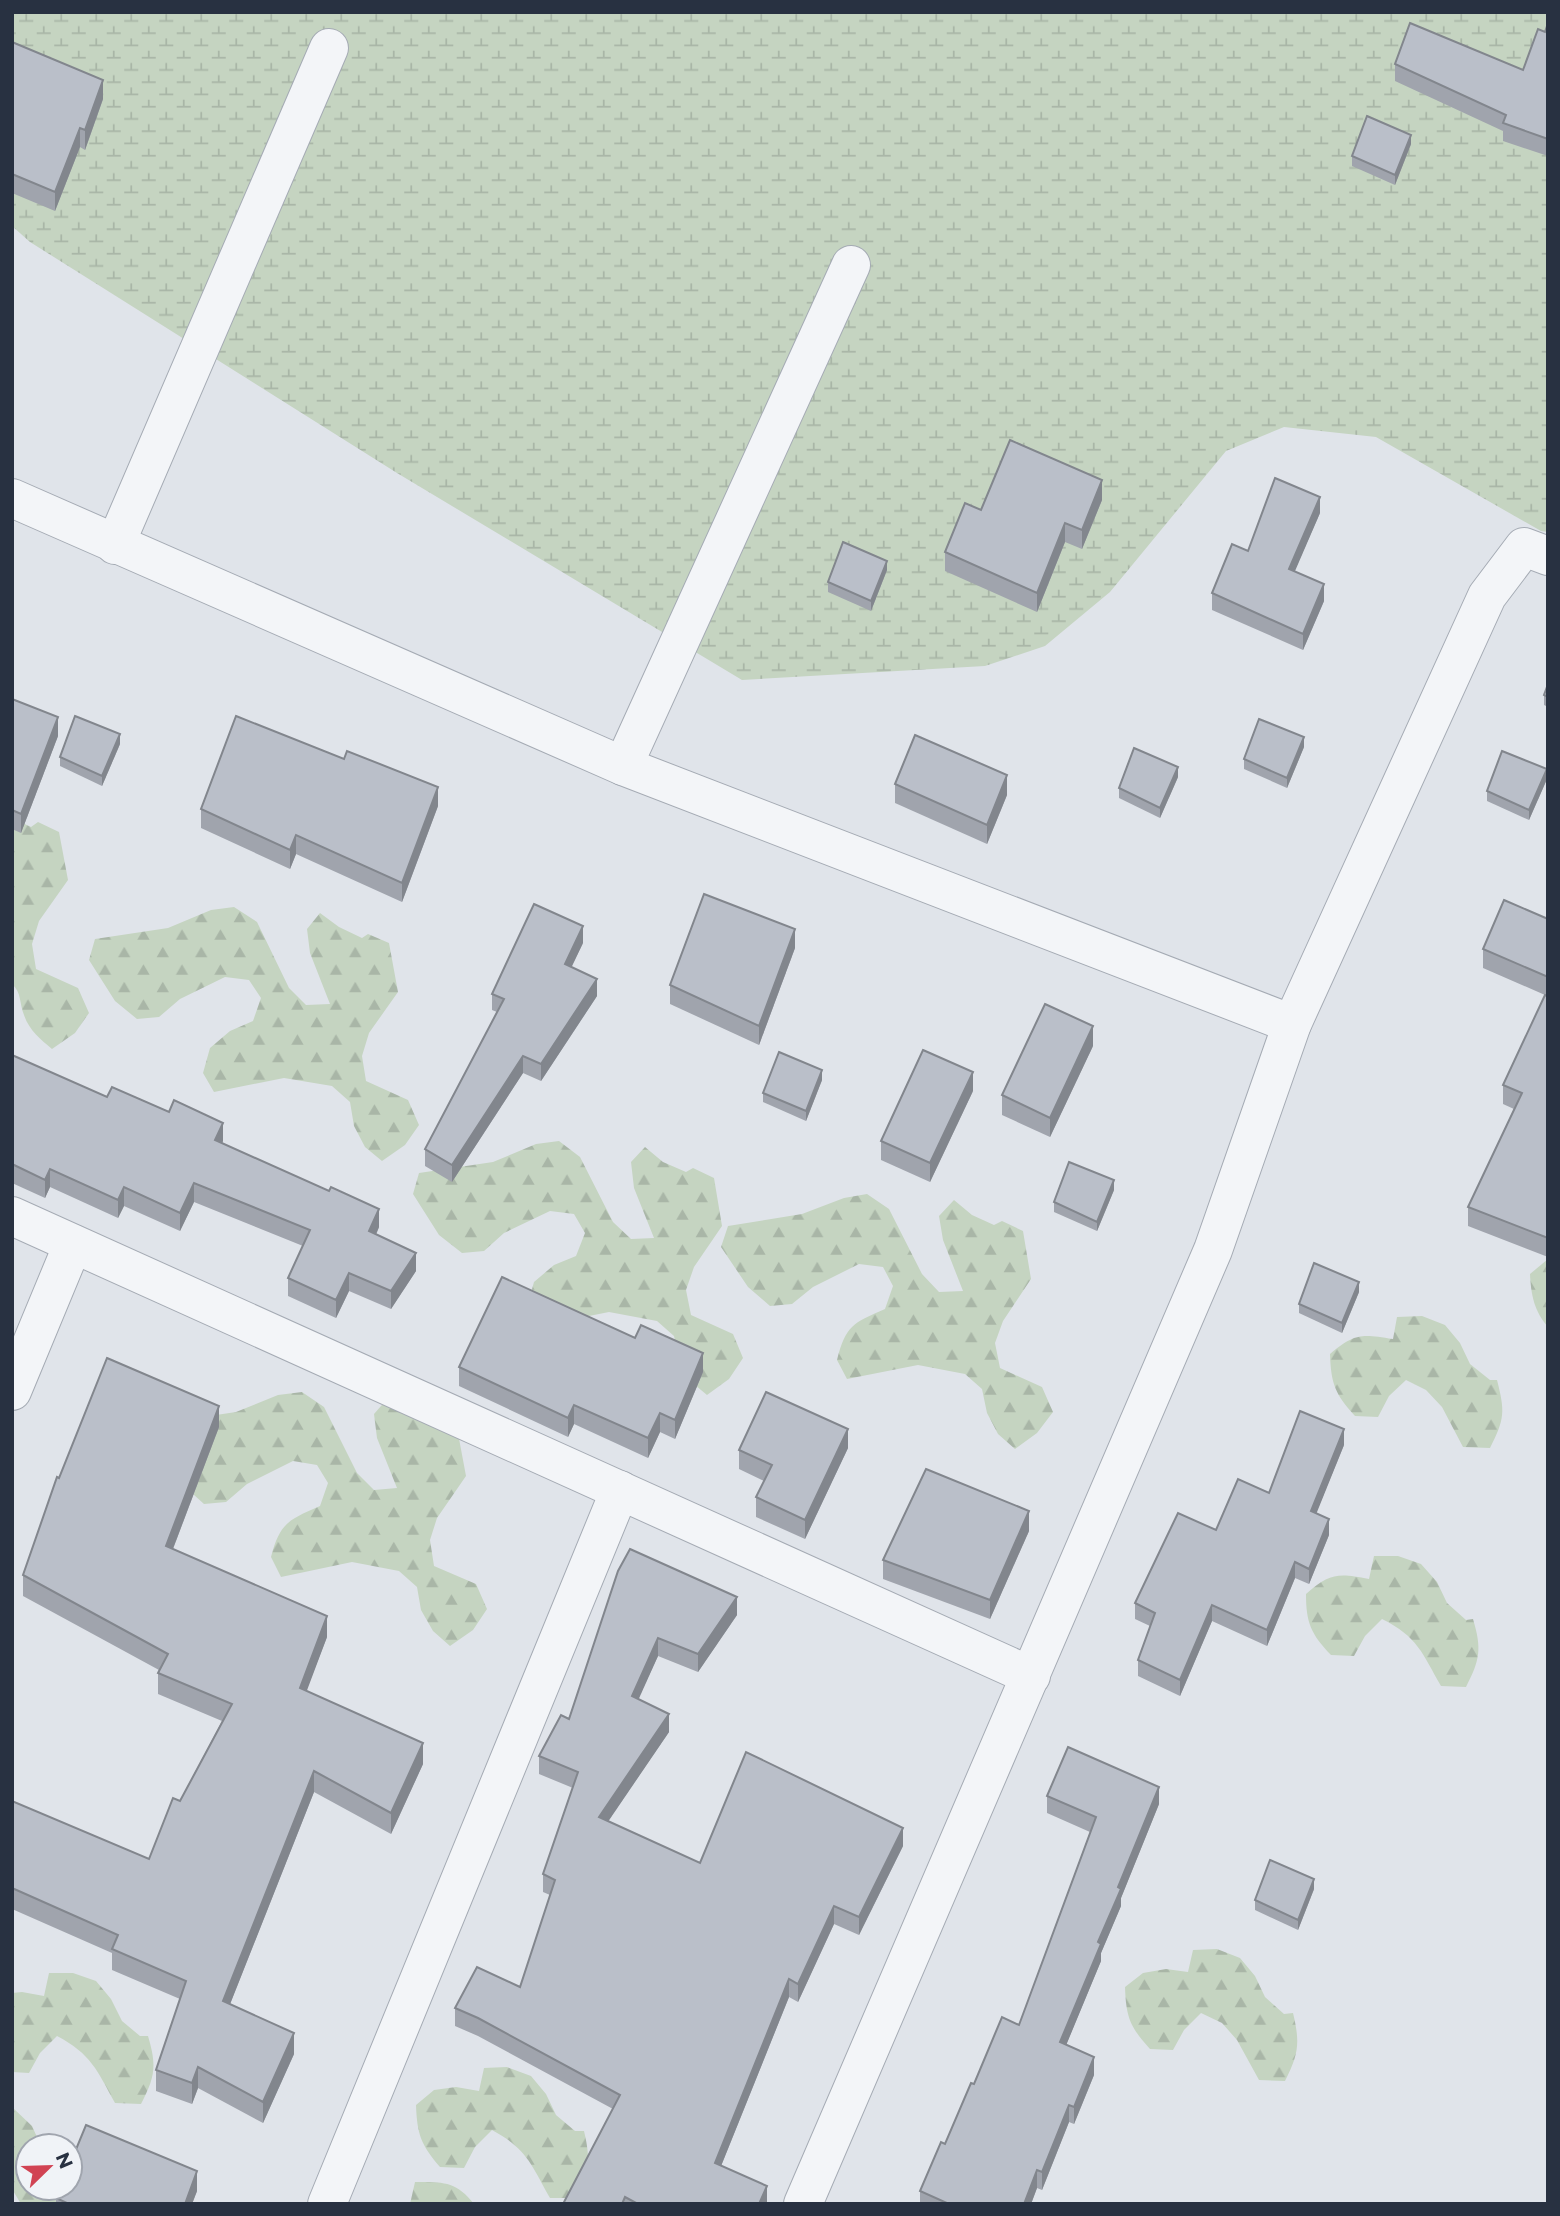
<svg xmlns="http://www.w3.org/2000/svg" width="1560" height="2216" viewBox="0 0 1560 2216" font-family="Montserrat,sans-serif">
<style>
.forest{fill:url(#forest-firs)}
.wetland{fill:url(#wetland-marsh)}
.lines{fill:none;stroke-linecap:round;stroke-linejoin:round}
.minor-casing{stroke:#a5abb4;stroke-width:40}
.minor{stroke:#f3f5f8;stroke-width:38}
.wall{fill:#a0a4ad}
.shaded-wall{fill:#82868d}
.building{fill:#babfc9;stroke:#82868d;stroke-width:2}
</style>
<defs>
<pattern id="forest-firs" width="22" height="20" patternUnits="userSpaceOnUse" patternTransform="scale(1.75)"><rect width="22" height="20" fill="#c5d4c1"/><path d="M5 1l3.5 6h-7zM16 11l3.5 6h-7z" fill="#a9b6a7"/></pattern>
<pattern id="wetland-marsh" width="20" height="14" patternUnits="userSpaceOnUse" patternTransform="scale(1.75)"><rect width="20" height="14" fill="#c5d4c1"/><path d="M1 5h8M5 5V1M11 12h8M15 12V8" fill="none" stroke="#a9b6a7"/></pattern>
</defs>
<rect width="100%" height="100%" fill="#e0e4ea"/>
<g class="forest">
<path d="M12,818L31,827L38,822L59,832L68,880L39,921L32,944L36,969L78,988L89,1013L75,1033L52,1049C40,1039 29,1030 24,1015C19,1003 22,993 12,984Z"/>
<path d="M234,907L257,922L289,988L306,1005L330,1004L310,953L307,929L320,913L339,927L362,938L368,934L389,943L398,992L369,1033L362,1056L366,1081L408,1100L419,1125L405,1145L382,1161L365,1147L354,1126L350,1102L332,1086L284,1078L214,1092L203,1073L210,1048L230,1031L253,1021L261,998L249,980L225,977L180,999L159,1017L137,1019L115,1001L89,960L95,939L168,928L211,910Z"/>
<path d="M559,1141L580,1157L613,1222L631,1239L654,1238L634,1188L631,1162L645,1147L663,1162L686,1172L693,1168L714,1178L722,1226L694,1267L686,1290L691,1315L733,1334L743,1358L729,1379L707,1395L689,1380L679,1360L674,1336L657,1321L609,1312L539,1326L527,1307L534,1282L554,1265L576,1256L585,1233L574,1214L550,1211L504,1233L484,1251L462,1253L439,1235L413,1194L419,1173L493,1162L536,1144Z"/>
<path d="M867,1194L889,1209L922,1274L939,1292L963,1291L943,1240L939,1216L954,1200L972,1215L994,1225L1002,1221L1023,1231L1031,1279L1003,1321L995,1343L1000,1368L1042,1387L1053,1412L1037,1433L1015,1449L998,1434L987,1413L982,1389L965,1374L918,1365L847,1379L837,1360C846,1325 853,1323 885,1309L893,1286L883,1267L859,1264L813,1287L792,1304L770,1306L748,1287L721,1247L728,1226L802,1214L844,1198Z"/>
<path d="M1548,1259V1327C1534,1311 1531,1295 1530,1274Z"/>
<path d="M1422,1316L1445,1325L1460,1343L1470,1364L1490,1380H1497C1505,1411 1505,1419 1490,1448L1463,1447L1442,1407L1426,1390L1406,1380L1389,1396L1378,1417L1355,1416C1335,1394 1331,1384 1330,1354C1355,1333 1361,1334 1393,1339L1397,1317Z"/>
<path d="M302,1392L324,1407L357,1473L374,1490L397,1488L377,1438L374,1414L388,1398L457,1428L466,1476L437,1518L430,1540L434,1566L476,1584L487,1609L473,1630L450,1646L433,1631L421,1610L417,1587L399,1571L352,1562L281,1577L271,1557C280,1523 288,1520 320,1506L328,1483L317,1465L293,1461L247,1484L226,1502L204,1504L183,1485L163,1423L236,1412L278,1395Z"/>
<path d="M1374,1556H1398L1421,1564L1437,1582L1447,1603L1466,1620L1473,1619C1482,1649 1480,1660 1466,1687L1441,1686C1422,1653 1418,1637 1382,1619L1365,1636L1354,1656L1331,1655C1311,1634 1306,1623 1306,1594C1330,1573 1338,1573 1369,1579Z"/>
<path d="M1217,1949L1240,1958L1255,1976L1265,1997L1284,2014L1293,2013C1300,2042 1299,2054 1285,2081L1259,2080L1237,2040L1222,2023L1201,2013L1184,2030L1173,2050L1150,2049C1130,2027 1126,2017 1125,1987L1143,1973L1166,1969L1188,1972L1193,1950Z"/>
<path d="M49,1973H73L96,1981L111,1999L122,2021L140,2036H148C157,2066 155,2077 141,2104L115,2103C97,2070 91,2054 57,2036L40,2053L29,2073L12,2072V1993L22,1992L44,1996Z"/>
<path d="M507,2067L531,2076L546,2094L556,2115L575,2131H584C591,2160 589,2171 576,2198H550C531,2164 527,2149 492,2130L475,2147L464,2168L440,2167C421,2145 417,2134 416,2105L434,2090L456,2087L479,2091L484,2068Z"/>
<path d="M12,2107L32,2126L41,2146H28V2188H70L74,2204H21L12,2189Z"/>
<path d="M415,2182C443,2182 456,2181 474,2204H410Z"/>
</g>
<path class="wetland" d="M12,12H1548V532L1541,531L1376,437L1284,427L1226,451L1110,592L1045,646L985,666L742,680L397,473L30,242L12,226Z"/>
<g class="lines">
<defs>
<g id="minor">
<path d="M12,498L623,766L1292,1024"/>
<path d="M115,545L329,48"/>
<path d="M623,766L851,265"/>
<path d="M12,1216L1031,1676"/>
<path d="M12,1391L73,1244"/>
<path d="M327,2204L620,1490"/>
<path d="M803,2204L1213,1250L1292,1024L1487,596L1524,547L1548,556"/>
</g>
</defs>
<use href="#minor" class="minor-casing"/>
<use href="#minor" class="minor"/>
</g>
<g class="wall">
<path d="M1548,23V156L1503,141V131L1395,81V64L1523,70L1545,32Z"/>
<path d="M12,42L103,99L85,150L80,147L55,211L12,193Z"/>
<path d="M1411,144L1395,185L1352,166V156Z"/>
<path d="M1102,500L1082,549L1065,542L1037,612L945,571V552L981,510Z"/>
<path d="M1320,513L1294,572L1324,601L1303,650L1212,610V593L1248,551Z"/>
<path d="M887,570L871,611L828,592V582Z"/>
<path d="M1548,684V707L1544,705V695Z"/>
<path d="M12,699L58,736L21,833L12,829Z"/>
<path d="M120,744L102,786L60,766V757Z"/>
<path d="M1304,747L1287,788L1244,769V759Z"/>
<path d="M1178,777L1160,818L1119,798V788Z"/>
<path d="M1547,779L1529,820L1487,801V791Z"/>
<path d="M895,784L1007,795L987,844L895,803Z"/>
<path d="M438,806L402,902L296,854L290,869L201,828V809Z"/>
<path d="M1548,919V1257L1468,1226V1207L1514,1109L1503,1104V1085L1545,995L1483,968V949Z"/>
<path d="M583,943L571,967L597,996L541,1081L523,1073L452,1182L425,1166V1149L497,1012L492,1010V994Z"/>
<path d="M795,948L759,1045L670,1004V985Z"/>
<path d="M1093,1046L1050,1137L1002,1115V1095Z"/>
<path d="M12,1055L107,1097L223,1141L222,1143L379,1227L376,1235L416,1271L391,1309L349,1291L336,1318L288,1296V1278L303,1246L194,1202L180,1231L124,1206L118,1218L50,1187L45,1198L12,1183Z"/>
<path d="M822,1080L806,1121L763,1102V1093Z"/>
<path d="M973,1091L930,1182L881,1160V1141Z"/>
<path d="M1114,1190L1097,1231L1054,1212V1202Z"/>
<path d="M1359,1292L1342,1333L1299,1313V1304Z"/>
<path d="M459,1367L703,1372L675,1439L660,1432L648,1458L574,1424L568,1437L459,1386Z"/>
<path d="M219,1427L173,1549L327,1637L306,1691L423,1764L391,1834L314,1792L230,2004L294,2054L263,2123L198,2088L192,2104L156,2091V2070L180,1999L112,1970V1953L12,1909V1801L149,1859L222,1721L158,1694V1673L159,1670L23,1596V1575L59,1478Z"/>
<path d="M1344,1445L1316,1513L1329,1535L1309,1584L1295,1578L1267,1646L1212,1621L1180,1696L1138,1676V1660L1150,1626L1135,1619V1603L1216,1530L1269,1493Z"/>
<path d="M848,1448L805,1539L756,1517V1497L764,1481L739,1469V1450Z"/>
<path d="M1029,1531L990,1619L883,1579V1560Z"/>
<path d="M618,1571L737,1615L698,1672L658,1656L638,1699L669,1732L608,1821L700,1863L903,1846L859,1935L834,1924L798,2002L789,1997L721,2166L767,2204H563L613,2109L478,2036L455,2026V2008L520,1987L550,1895L543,1892V1874L573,1788L539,1774V1756L569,1719Z"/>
<path d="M1047,1796L1159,1804L1121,1898V1906L1101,1953V1961L1066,2045L1094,2075L1074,2124L1069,2122L1042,2190L1037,2188L1031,2204H920V2191L945,2144L974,2084L1019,2025L1090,1832L1047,1813Z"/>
<path d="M1314,1889L1298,1930L1255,1910V1900Z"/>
<path d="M197,2191L192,2204H56V2198Z"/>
</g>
<g class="shaded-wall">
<path d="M103,80V99L85,150V130Z"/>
<path d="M80,128V147L55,211V192Z"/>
<path d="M1411,135V144L1395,185V175Z"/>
<path d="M1102,480V500L1082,549V530Z"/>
<path d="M1320,497V513L1289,585V569Z"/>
<path d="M1065,523V542L1037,612V593Z"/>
<path d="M887,561V570L871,611V601Z"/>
<path d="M1324,584V601L1303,650V634Z"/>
<path d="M58,717V736L21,833V814Z"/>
<path d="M120,734V744L102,786V776Z"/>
<path d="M1304,737V747L1287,788V778Z"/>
<path d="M1178,767V777L1160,818V808Z"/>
<path d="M1547,769V779L1529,820V810Z"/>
<path d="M1007,775V795L987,844V825Z"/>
<path d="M438,787V806L402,902V883Z"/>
<path d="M296,835V854L290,869V850Z"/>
<path d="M583,926V943L565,981V964Z"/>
<path d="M795,929V948L759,1045V1026Z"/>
<path d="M597,979V996L541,1081V1064Z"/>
<path d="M1093,1026V1046L1050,1137V1118Z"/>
<path d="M523,1056V1073L452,1182V1165Z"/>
<path d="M822,1070V1080L806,1121V1111Z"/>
<path d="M973,1072V1091L930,1182V1163Z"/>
<path d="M223,1123V1141L215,1158V1140Z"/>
<path d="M50,1169V1187L45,1198V1180Z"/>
<path d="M1114,1180V1190L1097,1231V1222Z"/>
<path d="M194,1183V1202L180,1231V1213Z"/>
<path d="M124,1187V1206L118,1218V1200Z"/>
<path d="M379,1209V1227L369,1250V1231Z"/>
<path d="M416,1253V1271L391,1309V1291Z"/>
<path d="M349,1273V1291L336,1318V1300Z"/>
<path d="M1359,1282V1292L1342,1333V1323Z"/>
<path d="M703,1353V1372L675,1439V1420Z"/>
<path d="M574,1405V1424L568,1437V1418Z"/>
<path d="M219,1406V1427L166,1567V1546Z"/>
<path d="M660,1413V1432L648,1458V1438Z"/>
<path d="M848,1429V1448L805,1539V1520Z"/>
<path d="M1344,1429V1445L1311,1527V1511Z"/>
<path d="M1029,1511V1531L990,1619V1600Z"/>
<path d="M1329,1519V1535L1309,1584V1569Z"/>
<path d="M1295,1562V1578L1267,1646V1630Z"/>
<path d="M737,1597V1615L698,1672V1654Z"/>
<path d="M1212,1605V1621L1180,1696V1680Z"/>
<path d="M327,1616V1637L300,1709V1688Z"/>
<path d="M658,1638V1656L632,1714V1696Z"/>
<path d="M669,1714V1732L599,1835V1817Z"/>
<path d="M423,1743V1764L391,1834V1813Z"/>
<path d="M314,1771V1792L223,2022V2001Z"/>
<path d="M1159,1787V1804L1121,1898V1906L1101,1953V1961L1060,2060V2042L1118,1887Z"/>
<path d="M903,1828V1846L859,1935V1917Z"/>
<path d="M1314,1879V1889L1298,1930V1920Z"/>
<path d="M834,1906V1924L798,2002V1984Z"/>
<path d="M789,1979V1997L715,2181V2163Z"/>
<path d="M294,2033V2054L263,2123V2102Z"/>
<path d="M1094,2057V2075L1074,2124V2107Z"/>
<path d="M198,2067V2088L192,2104V2083Z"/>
<path d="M1069,2105V2122L1042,2190V2172Z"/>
<path d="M1037,2170V2188L1031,2204H1024Z"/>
<path d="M197,2171V2191L192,2204H185Z"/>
<path d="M767,2186V2204H759Z"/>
</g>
<g class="building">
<path d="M1410,23L1523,70L1538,29L1545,32L1548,23V139L1503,123L1506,115L1395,64Z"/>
<path d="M12,42L103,80L85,130L80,128L55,192L12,174Z"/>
<path d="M1367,116L1411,135L1395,175L1352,156Z"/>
<path d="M1010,440L1102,480L1082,530L1065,523L1037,593L945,552L965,503L981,510Z"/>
<path d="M1275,478L1320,497L1289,569L1324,584L1303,634L1212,593L1232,544L1248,551Z"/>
<path d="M843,542L887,561L871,601L828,582Z"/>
<path d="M1548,684V697L1544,695Z"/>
<path d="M12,699L58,717L21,814L12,810Z"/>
<path d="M75,716L120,734L102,776L60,757Z"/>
<path d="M236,716L344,759L347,751L438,787L402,883L296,835L290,850L201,809Z"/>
<path d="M1259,719L1304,737L1287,778L1244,759Z"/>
<path d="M915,735L1007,775L987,825L895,784Z"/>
<path d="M1134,748L1178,767L1160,808L1119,788Z"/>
<path d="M1502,751L1547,769L1529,810L1487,791Z"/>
<path d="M704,894L795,929L759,1026L670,985Z"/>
<path d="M1504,900L1548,919V977L1483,949Z"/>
<path d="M534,904L583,926L565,964L597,979L541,1064L523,1056L452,1165L425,1149L504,999L492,994Z"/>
<path d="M1545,995L1548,996V1238L1468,1207L1522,1093L1503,1085Z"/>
<path d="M1045,1004L1093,1026L1050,1118L1002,1095Z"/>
<path d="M923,1050L973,1072L930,1163L881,1141Z"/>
<path d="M779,1052L822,1070L806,1111L763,1093Z"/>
<path d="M12,1055L107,1097L112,1087L169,1112L174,1100L223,1123L215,1140L329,1191L331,1187L379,1209L369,1231L416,1253L391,1291L349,1273L336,1300L288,1278L310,1230L194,1183L180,1213L124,1187L118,1200L50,1169L45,1180L12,1164Z"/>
<path d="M1069,1162L1114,1180L1097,1222L1054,1202Z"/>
<path d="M1314,1263L1359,1282L1342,1323L1299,1304Z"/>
<path d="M502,1277L635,1338L641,1325L703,1353L675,1420L660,1413L648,1438L574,1405L568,1418L459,1367Z"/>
<path d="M107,1358L219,1406L166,1546L327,1616L300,1688L423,1743L391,1813L314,1771L223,2001L294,2033L263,2102L198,2067L192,2083L156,2070L186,1981L112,1949L118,1935L12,1888V1801L149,1859L173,1798L180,1801L232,1704L158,1673L168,1654L23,1575L57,1477L59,1478Z"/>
<path d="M766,1392L848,1429L805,1520L756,1497L772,1465L739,1450Z"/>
<path d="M1300,1411L1344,1429L1311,1511L1329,1519L1309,1569L1295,1562L1267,1630L1212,1605L1180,1680L1138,1660L1155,1613L1135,1603L1178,1513L1216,1530L1238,1479L1269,1493Z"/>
<path d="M926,1469L1029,1511L990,1600L883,1560Z"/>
<path d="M630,1549L737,1597L698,1654L658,1638L632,1696L669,1714L599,1817L700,1863L746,1752L903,1828L859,1917L834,1906L798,1984L789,1979L715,2163L767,2186L759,2204H638L625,2197L622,2204H563L620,2095L478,2018L455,2008L477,1967L520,1987L555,1880L543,1874L578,1772L539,1756L561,1715L569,1719L618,1571Z"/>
<path d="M1068,1747L1159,1787L1118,1887L1121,1889L1098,1942L1101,1944L1060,2042L1094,2057L1074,2107L1069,2105L1042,2172L1037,2170L1024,2204H949L920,2191L941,2142L945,2144L971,2083L974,2084L1002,2017L1019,2025L1096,1817L1047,1796Z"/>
<path d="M1270,1860L1314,1879L1298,1920L1255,1900Z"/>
<path d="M86,2125L197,2171L185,2204H69L56,2198L60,2188H70V2164Z"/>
</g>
<rect width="1560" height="2216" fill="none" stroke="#283141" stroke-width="28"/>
<g transform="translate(49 2167) rotate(67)"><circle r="33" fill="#f0f3f7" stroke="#a0a5ae" stroke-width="2"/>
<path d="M0-5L12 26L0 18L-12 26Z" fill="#d14353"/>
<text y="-10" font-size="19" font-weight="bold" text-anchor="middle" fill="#283141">N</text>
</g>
</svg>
